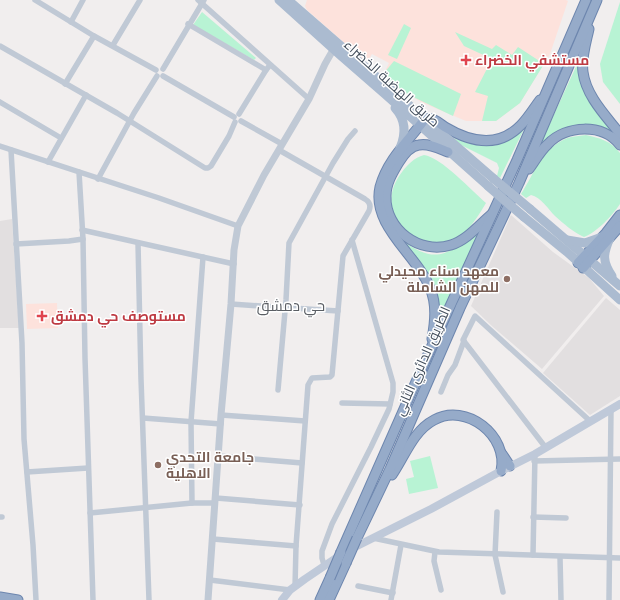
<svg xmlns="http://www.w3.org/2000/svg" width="620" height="600" viewBox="0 0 620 600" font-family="Karla,Cairo,sans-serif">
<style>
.education{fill:#e2dfe0}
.medical{fill:#fde2dc}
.green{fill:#b8f3d4}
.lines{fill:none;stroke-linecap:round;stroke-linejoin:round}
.trunk-casing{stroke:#6d86ae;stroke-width:11}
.minor{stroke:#c0c9d5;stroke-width:5.5}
.tertiary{stroke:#c0c9d5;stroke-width:7}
.secondary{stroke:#bfc9d9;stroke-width:8}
.primary{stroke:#abbbd0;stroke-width:9}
.trunk{stroke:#96abc9;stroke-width:9}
.trunk-bridge-casing{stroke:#6d86ae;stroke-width:11;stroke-linecap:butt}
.primary-bridge{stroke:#abbbd0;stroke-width:9}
.trunk-bridge{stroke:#96abc9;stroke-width:9}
.health-dot{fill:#e0444e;stroke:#fff;stroke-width:1.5}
.education-dot{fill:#8d6e63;stroke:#fff;stroke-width:1.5}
.labels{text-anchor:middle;stroke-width:3;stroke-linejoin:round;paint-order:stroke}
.health-label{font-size:14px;font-weight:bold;fill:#be3a42;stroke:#fff;text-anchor:start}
.street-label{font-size:14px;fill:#45505e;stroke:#fff}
.education-label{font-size:14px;font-weight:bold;fill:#785e54;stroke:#fff;text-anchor:end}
.neighbourhood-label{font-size:15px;fill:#5a5e64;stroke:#fff}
</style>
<rect width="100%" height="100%" fill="#f1eeee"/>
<g class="education">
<path d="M511,215L553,252L589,278L604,296L542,369L493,327L471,306Z"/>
<path d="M12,219L19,328H0V221Z"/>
<path d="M606,298L620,310V396L590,415L543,373Z"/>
</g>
<g class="medical">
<path d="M307,0H566L568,1L550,54L520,103L496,121H466L423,103L409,95L387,80L384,73L389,63L372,54L368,60L365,61L307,10L305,6Z"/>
<path d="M57,303L58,328L27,329L26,304Z"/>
</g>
<g class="green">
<path d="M620,2V104L603,82L600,64Z"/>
<path d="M202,12L256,58L254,60L193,25Z"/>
<path d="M404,24L411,28L397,59L388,55Z"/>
<path d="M455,32L492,49L496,45L512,55L518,47L544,64L520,103L496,121H482L488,96L475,92L492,59L464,46Z"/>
<path d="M580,58L581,82L608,123L620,139L573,129L538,149Z"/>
<path d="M394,61L461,94L453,116L409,95L387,80L384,73Z"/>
<path d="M526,125L500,178L497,176L499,168L497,163L459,144L453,138C470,144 489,151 506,141C513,136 520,130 526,125Z"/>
<path d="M586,135C600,138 611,141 620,153V204C612,216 597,232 584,237C573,232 564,224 555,216C548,209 541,197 531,195L526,198L521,194C534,174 544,144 571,137C576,136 581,136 586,135Z"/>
<path d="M424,155C441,157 472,191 486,203C480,213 474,223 466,231C430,267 366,218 402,172C408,164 414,158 424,155Z"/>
<path d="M479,233L439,320C440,283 421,267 400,239C437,266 445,254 479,233Z"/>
<path d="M430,456L438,488L409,494L406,479L414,477L410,461Z"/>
</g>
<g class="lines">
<defs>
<g id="trunk">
<path d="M589,29C586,43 581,58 583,72C586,96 606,116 620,134"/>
<path d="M448,152C440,149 429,143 419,145C410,146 404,154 399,162C393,172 386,183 386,196C385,229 419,255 451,245C467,240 479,225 492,214"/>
<path d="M529,169C535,161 540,151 548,144C566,125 603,123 620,145"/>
<path d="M578,263L606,233L620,215"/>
<path d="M583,268L620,226"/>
<path d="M432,339C435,322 437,304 430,288C418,256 371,226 380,187C387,160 409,140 425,119C433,117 439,123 445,127C470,142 498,149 521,125C528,118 534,108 540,100"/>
<path d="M502,454L510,466"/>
<path d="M392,475C405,456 413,431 434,420C466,402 509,436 501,471"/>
<path d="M357,538L390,469L460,308L519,183L597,0"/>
<path d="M341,552L430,350L517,160L586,0"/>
<path d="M0,597L18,600"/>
<path d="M320,600L330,578"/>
<path d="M329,600L346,563"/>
</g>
</defs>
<use href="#trunk" class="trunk-casing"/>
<g class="minor">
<path d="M35,0L94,36L156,70"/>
<path d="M198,0L309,99"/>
<path d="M71,22L83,0"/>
<path d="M188,24L266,70L270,65"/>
<path d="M113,45L140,0"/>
<path d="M0,46L117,113L205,168H208L211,166L229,136L235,122"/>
<path d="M163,69L204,0"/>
<path d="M163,76L234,117"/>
<path d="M65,84L94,36"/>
<path d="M0,102L61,138"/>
<path d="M239,114L266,70"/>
<path d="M241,121L282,144"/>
<path d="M0,146L159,198L238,226"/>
<path d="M11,150L22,343L24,439L33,545L36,600"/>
<path d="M279,150L365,199C370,202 371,206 369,211L343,256L332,375L330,377L312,378L308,385L296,546L295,587"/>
<path d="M48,162L86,95"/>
<path d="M79,172L83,239L85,358L93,600"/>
<path d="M98,179L134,113L157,76"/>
<path d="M82,230L234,264"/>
<path d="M138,243L141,379L149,600"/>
<path d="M16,244L69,241L83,239"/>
<path d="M231,304L338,311"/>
<path d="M278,390L286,300L289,243L333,163L348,139L355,131"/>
<path d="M441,392L448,375L455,365L464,341"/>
<path d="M342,403L390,404"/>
<path d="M221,415L305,421"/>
<path d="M143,418L221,424"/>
<path d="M546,448L463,340L475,316L590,421"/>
<path d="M219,456L302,463"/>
<path d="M534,461L620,459"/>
<path d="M27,472L88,468"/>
<path d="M216,498L300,505"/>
<path d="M192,503L191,422L203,257"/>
<path d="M497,512L495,555L503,592"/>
<path d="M90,513L192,503H215"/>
<path d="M0,517H2"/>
<path d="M533,517L566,518"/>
<path d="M373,538L439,552L620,558"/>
<path d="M213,539L296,546"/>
<path d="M435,552L434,561L441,590"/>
<path d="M533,555L535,454"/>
<path d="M560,557L561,600"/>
<path d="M324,565L322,558V551L332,524L371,447L389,409L393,392V383L352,240"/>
<path d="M210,580L290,590"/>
<path d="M358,586L393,593"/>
<path d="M391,600L401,545"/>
<path d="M609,600L611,409"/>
</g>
<path class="tertiary" d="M208,600L221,415L231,304L234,250L238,226L264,175L309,99L325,64L333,50"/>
<path class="secondary" d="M282,600L290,590L305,579L345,552L431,509L501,471L535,454L620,404"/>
<g class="primary">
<path d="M279,0L340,55L385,94L488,186"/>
<path d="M288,0L494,179"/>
<path d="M395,108C406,120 406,134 400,148"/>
<path d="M530,209L620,286"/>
<path d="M524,217L567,252L620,300"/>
<path d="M610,238C603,254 602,261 612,276"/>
<path d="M567,240L585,243L602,237"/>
</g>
<use href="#trunk" class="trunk"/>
<defs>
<g id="trunk-bridge">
<path d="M346,563L357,538"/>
<path d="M330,578L341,552"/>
</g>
</defs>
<use href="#trunk-bridge" class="trunk-bridge-casing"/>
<g class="primary-bridge">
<path d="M494,179L530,209"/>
<path d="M488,186L524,217"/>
</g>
<use href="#trunk-bridge" class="trunk-bridge"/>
</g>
<g class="health-dot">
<path d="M464 54h4v4h4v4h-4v4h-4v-4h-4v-4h4z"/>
<path d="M40 310h4v4h4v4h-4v4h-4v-4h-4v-4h4z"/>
</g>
<g class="education-dot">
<circle cx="507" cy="279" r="4"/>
<circle cx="158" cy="465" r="4"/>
</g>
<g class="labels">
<g class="health-label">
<text x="475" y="65">مستشفي الخضراء</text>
<text x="51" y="321">مستوصف حي دمشق</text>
</g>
<g class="street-label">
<text transform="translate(392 83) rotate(42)" y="5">طريق الهضبة الخضراء</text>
<text transform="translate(422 361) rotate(-66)" y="5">الطريق الدائري الثاني</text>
</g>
<g class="education-label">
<text x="499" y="276">معهد سناء محيدلي<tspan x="499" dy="16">للمهن الشاملة</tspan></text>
<text x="166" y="462" text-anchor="start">جامعة التحدي<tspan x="166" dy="16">الاهلية</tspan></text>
</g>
<g class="neighbourhood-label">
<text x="291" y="311">حي دمشق</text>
</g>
</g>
</svg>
